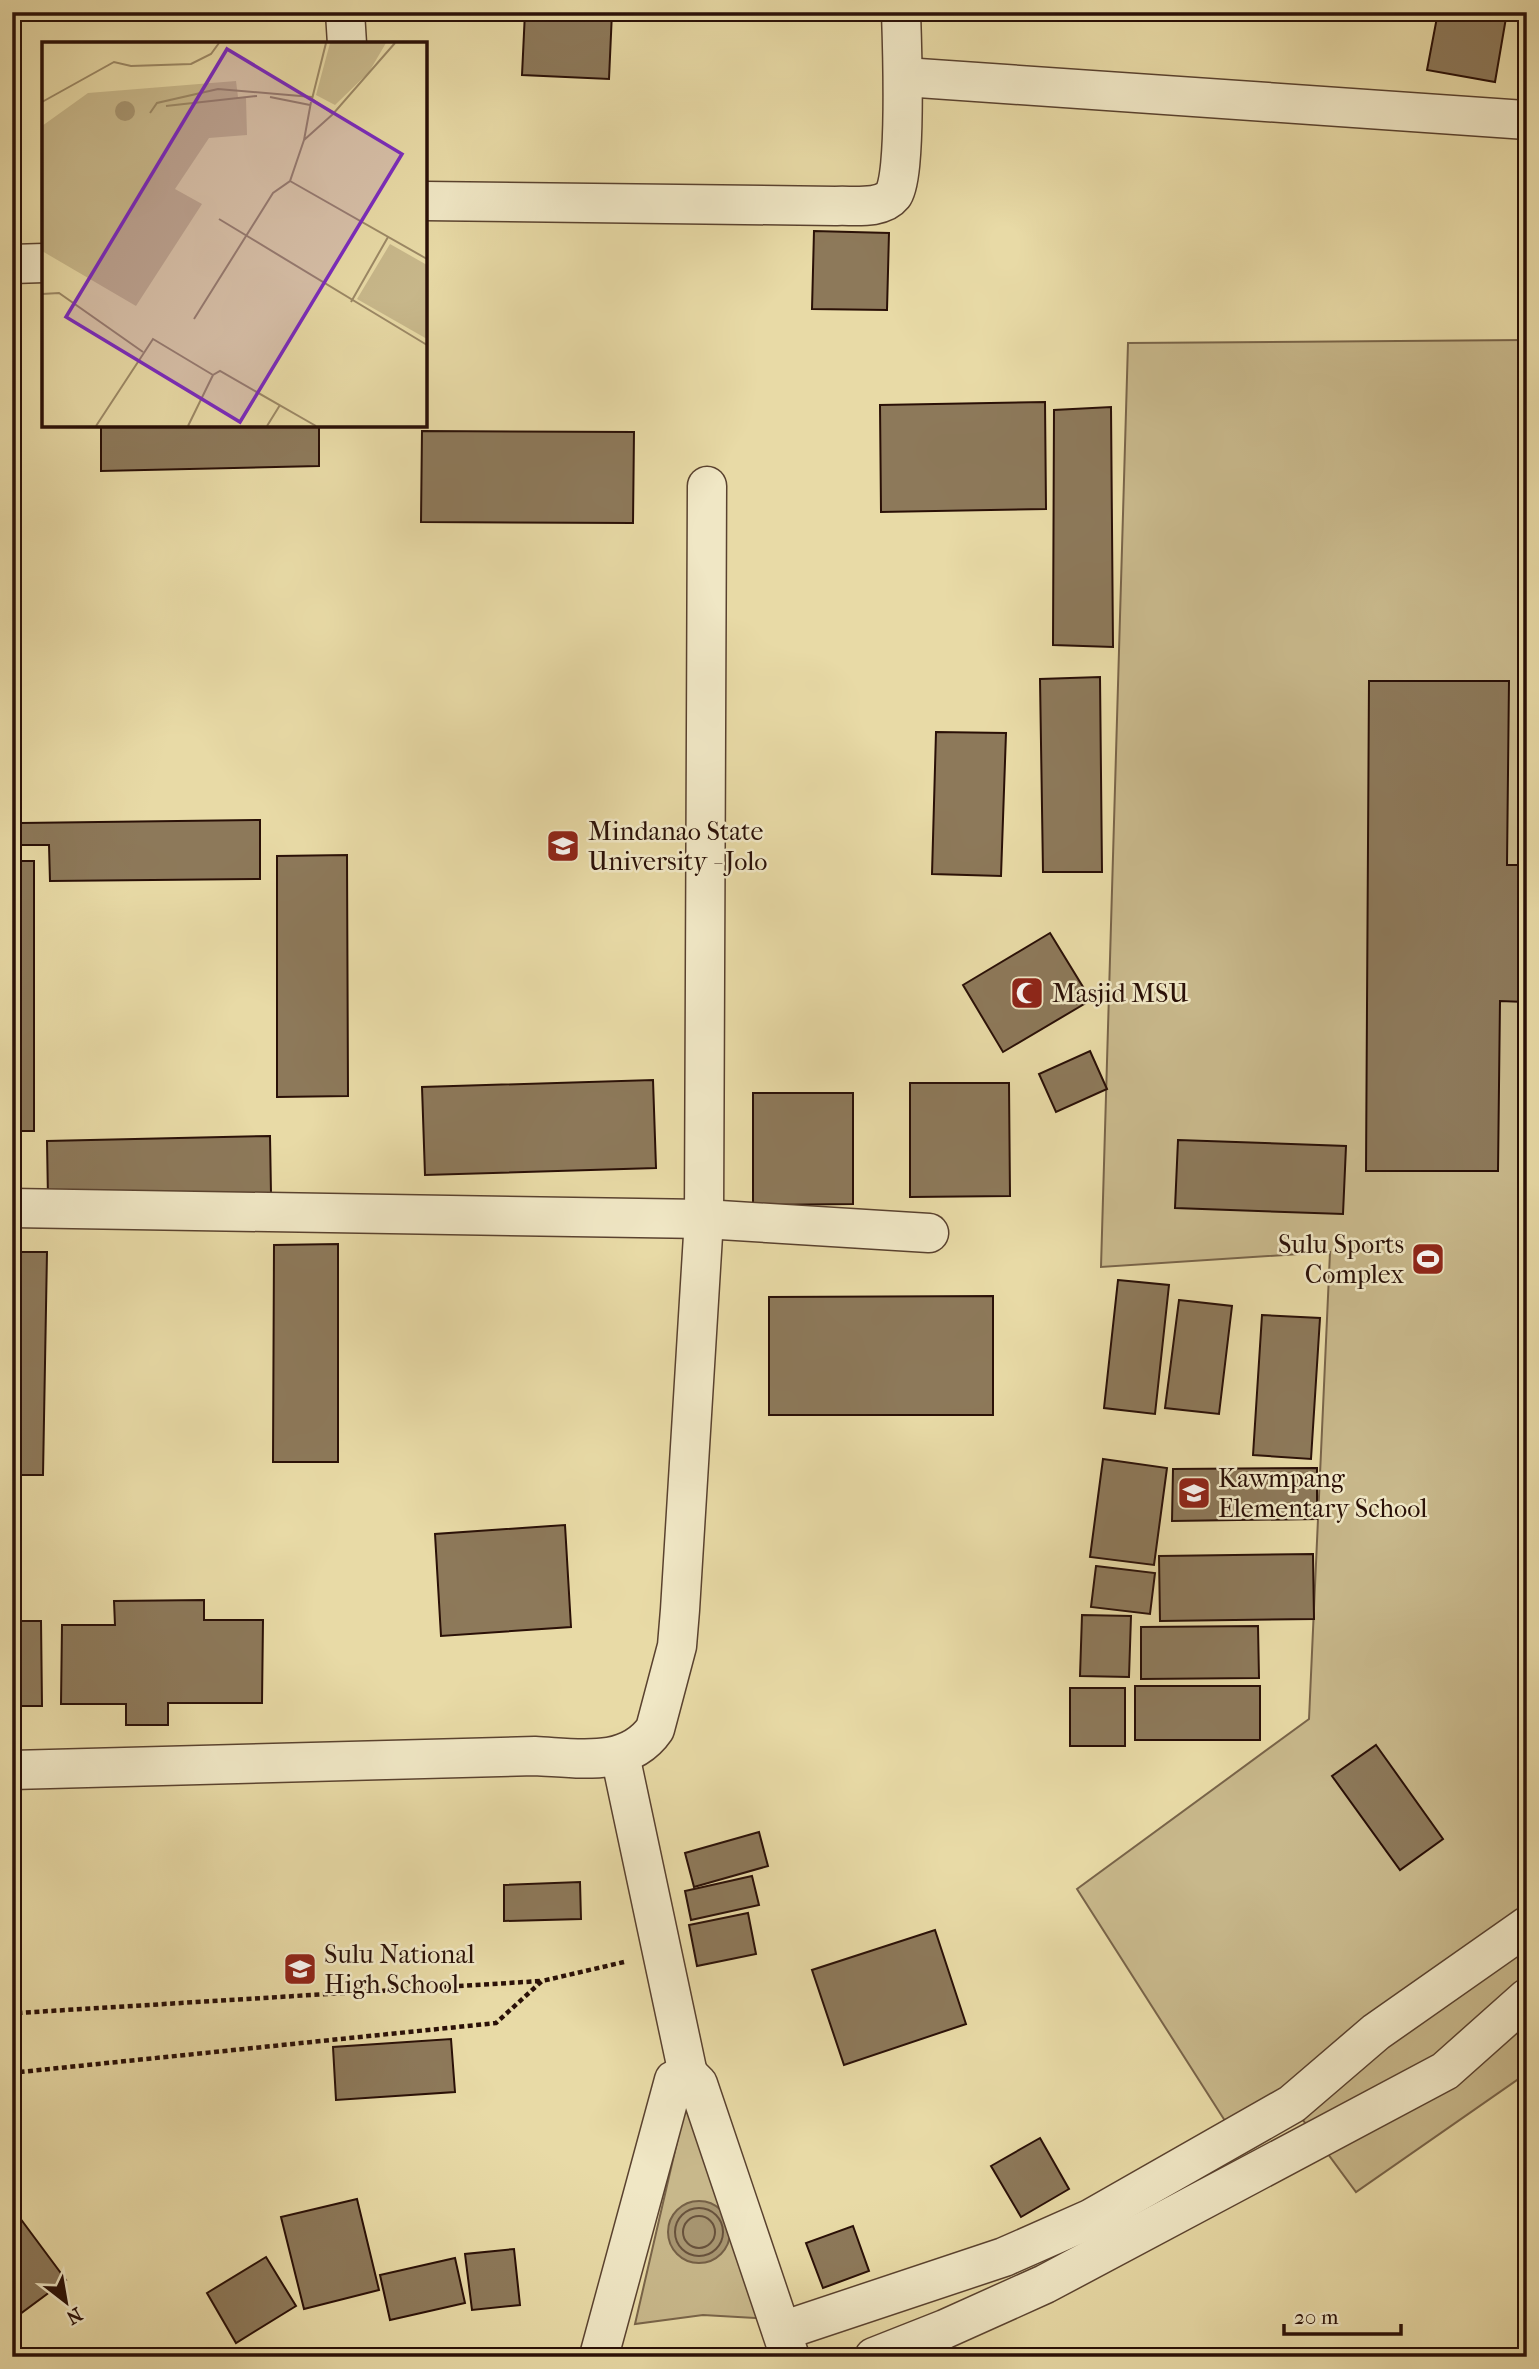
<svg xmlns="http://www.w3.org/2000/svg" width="1539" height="2369" viewBox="0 0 1539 2369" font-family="'IM FELL French Canon',serif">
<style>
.green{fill:#c8b88b;stroke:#796449;stroke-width:2}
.water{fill:#a79570;stroke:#756046;stroke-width:2}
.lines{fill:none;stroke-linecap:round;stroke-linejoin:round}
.shore{stroke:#68523c;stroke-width:2}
.building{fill:#8d795a;stroke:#2a1007;stroke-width:2}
.minor-casing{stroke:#5a422f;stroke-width:41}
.path{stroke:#2a1007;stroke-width:4.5;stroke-dasharray:5 3.5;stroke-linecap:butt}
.minor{stroke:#f0e7c5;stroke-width:38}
.labels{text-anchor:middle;stroke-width:5;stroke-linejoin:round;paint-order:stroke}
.poi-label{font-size:26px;fill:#2a1007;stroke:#f0e7c5;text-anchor:start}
.inset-road{fill:none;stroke:#9c8966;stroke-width:2}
.view{fill:#7b2cbf;fill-opacity:0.15;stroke:#7b2cbf;stroke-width:3.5}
.inset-edge{fill:none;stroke:#2a1007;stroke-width:3.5}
</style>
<rect width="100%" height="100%" fill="#e8daa6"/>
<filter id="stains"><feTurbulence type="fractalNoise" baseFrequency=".00286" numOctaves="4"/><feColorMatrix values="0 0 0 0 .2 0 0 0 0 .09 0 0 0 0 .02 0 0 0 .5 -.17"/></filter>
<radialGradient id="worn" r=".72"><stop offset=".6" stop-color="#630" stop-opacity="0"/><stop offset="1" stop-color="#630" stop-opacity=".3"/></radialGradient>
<g class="green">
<path d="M1527,340V2073L1356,2192L1283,2093L1227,2124L1077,1889L1309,1719L1330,1252L1101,1267L1128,343Z"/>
<path d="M690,2086L772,2319L703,2315L635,2324Z"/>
</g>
<circle class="water" cx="699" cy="2232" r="31"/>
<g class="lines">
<g class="shore">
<circle cx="699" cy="2232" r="24"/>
<circle cx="699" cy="2232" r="16"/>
</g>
</g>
<g class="building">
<path d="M525,12H612L609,79L522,75Z"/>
<path d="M1438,12H1507L1495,82L1427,70Z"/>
<path d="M814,231L889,233L887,310L812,309Z"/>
<path d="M1045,402L1046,509L881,512L880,405Z"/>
<path d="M1111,407L1113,647L1053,645L1054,410Z"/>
<path d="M101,425H319V466L101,471Z"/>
<path d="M422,431L634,432L633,523L421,522Z"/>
<path d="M1100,677L1102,872H1043L1040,679Z"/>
<path d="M1369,681H1509L1507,865H1527V1002L1500,1001L1498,1171H1366Z"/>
<path d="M936,732L1006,733L1001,876L932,874Z"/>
<path d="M260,820V879L50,881L49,845H20L21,823Z"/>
<path d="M347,855L348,1096L277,1097V856Z"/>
<rect x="12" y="861" width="22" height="270"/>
<path d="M1050,933L1091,1000L1003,1052L963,985Z"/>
<path d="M1090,1051L1107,1089L1056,1112L1039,1074Z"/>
<path d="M653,1080L656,1168L425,1175L422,1087Z"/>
<path d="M910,1083H1009L1010,1196L910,1197Z"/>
<path d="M753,1093H853V1204L753,1205Z"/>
<path d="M270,1136L271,1194L48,1199L47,1141Z"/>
<path d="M1178,1140L1346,1146L1343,1214L1175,1208Z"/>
<path d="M338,1244V1462H273L274,1245Z"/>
<path d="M12,1252H47L43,1475H12Z"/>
<path d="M1118,1280L1169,1285L1155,1414L1104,1408Z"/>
<path d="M993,1296V1415H769V1297Z"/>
<path d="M1179,1300L1232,1306L1219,1414L1165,1408Z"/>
<path d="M1262,1315L1320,1318L1311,1459L1253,1455Z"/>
<path d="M1103,1459L1167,1468L1154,1565L1090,1557Z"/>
<path d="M1317,1468V1519L1172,1521L1173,1469Z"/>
<path d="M565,1525L571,1627L441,1636L435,1534Z"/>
<path d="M1313,1554L1314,1619L1160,1621L1159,1556Z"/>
<path d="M1096,1566L1155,1573L1150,1614L1091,1607Z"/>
<path d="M204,1600V1620H263L262,1703H168V1725H126V1704H61L62,1625H115L114,1601Z"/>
<path d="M1082,1615L1131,1616L1129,1677L1080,1676Z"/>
<path d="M12,1621H41L42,1706H12Z"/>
<path d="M1258,1626L1259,1678L1141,1679V1627Z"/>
<rect x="1135" y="1686" width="125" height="54"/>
<rect x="1070" y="1688" width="55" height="58"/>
<path d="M1376,1745L1443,1839L1400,1870L1332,1776Z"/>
<path d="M759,1832L768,1866L694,1887L685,1853Z"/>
<path d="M752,1876L759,1905L691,1920L685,1891Z"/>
<path d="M580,1882L581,1919L504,1921V1885Z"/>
<path d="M748,1913L756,1954L697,1966L689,1925Z"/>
<path d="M935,1930L966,2024L844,2065L812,1970Z"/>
<path d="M451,2039L455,2092L336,2100L333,2047Z"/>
<path d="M1040,2138L1069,2189L1021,2217L991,2166Z"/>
<path d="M357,2199L379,2290L304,2309L281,2217Z"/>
<path d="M14,2210L66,2280L12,2320V2211Z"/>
<path d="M853,2226L869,2271L823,2288L806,2243Z"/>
<path d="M514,2249L520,2305L472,2310L465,2254Z"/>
<path d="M266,2257L296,2306L236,2343L207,2293Z"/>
<path d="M455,2258L465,2303L390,2320L380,2275Z"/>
</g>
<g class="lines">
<defs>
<g id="minor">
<path d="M345,12L347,44"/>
<path d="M904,77L1527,120"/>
<path d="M425,201L836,206C853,205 881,210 893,195C907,178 902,41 901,12"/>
<path d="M12,264L44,263"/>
<path d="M12,1208L704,1219L929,1233"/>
<path d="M620,1755L688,2074"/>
<path d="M12,1770L535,1756C578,1758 628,1768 655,1729L677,1646L680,1610L704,1219L707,486"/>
<path d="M782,2331L1004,2257L1090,2219L1292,2104L1376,2032L1527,1926"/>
<path d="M599,2356L674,2080L688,2074L698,2084L790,2357"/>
<path d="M874,2357L945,2329L1045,2284L1445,2071L1527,1998"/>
</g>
</defs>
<use href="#minor" class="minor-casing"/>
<g class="path">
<path d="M20,2072L17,2013L541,1981"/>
<path d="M12,2076L20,2072L496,2023L542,1981L624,1962"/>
</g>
<use href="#minor" class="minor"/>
</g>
<defs>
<symbol id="university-square" viewBox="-11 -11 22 22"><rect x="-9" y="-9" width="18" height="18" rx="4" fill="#8f2418" stroke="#f0e7c5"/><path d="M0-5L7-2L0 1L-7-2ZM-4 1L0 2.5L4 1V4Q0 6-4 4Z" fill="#fff"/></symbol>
<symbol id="mosque-square" viewBox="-11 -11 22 22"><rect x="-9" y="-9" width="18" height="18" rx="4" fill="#8f2418" stroke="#f0e7c5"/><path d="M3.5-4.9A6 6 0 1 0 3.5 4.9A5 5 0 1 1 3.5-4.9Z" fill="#fff"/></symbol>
<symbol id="stadium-square" viewBox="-11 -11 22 22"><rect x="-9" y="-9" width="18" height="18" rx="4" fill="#8f2418" stroke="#f0e7c5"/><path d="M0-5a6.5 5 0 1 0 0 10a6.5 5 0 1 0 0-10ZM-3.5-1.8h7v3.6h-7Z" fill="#fff"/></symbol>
<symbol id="school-square" viewBox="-11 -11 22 22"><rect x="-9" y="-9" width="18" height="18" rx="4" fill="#8f2418" stroke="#f0e7c5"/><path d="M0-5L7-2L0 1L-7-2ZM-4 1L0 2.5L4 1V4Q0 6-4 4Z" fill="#fff"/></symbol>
</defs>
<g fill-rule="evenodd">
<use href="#university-square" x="544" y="827" width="38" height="38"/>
<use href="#mosque-square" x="1008" y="974" width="38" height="38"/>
<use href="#stadium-square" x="1409" y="1240" width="38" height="38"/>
<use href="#school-square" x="1175" y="1474" width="38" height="38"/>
<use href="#school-square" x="281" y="1950" width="38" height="38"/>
</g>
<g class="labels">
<g class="poi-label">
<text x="588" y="840">Mindanao State<tspan x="588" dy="30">University - Jolo</tspan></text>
<text x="1052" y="1002">Masjid MSU</text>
<text x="1404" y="1253" text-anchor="end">Sulu Sports<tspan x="1404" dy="30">Complex</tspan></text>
<text x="1218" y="1487">Kawmpang<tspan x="1218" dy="30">Elementary School</tspan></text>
<text x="324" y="1963">Sulu National<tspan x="324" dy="30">High School</tspan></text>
</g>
</g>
<g transform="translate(42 42)">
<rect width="385" height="385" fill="#e8daa6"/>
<path d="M288,1H344L327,30L293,63L274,53ZM194,39L196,55L204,56L205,93L167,96L133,147L160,162L94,264L0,209V84L46,51ZM348,202L385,223V297L315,257Z" fill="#c8b88b"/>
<path d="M73 69a10 10 0 1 1 20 0a10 10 0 1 1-20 0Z" fill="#a79570"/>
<path class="inset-road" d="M284,1L270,57L291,72L353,1M228,55L268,63M0,60L72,20L89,24L149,22L169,12L177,1M269,60L262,98L291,72M124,64L215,54M108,71L115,61L176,47L270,55M248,139L385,217M177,177L385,303M0,252L17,251L101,310M309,260L346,195M152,277L231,151L248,139L262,98M54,384L111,297L171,333M146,384L171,333L178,329L274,384M225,384L238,363"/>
<path class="view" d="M185,7L360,112L198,380L24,275Z"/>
<rect width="385" height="385" class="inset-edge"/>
</g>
<rect width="1539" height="2369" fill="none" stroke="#e8daa6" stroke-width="42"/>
<rect x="14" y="14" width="1511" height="2341" fill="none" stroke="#2a1007" stroke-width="3.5"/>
<rect x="21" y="21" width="1497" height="2327" fill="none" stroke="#2a1007" stroke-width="2"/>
<g transform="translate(66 2302) rotate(149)" stroke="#f0e7c5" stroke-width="5" paint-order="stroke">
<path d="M0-5L12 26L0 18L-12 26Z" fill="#2a1007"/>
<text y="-10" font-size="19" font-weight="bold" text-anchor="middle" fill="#2a1007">N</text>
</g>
<path d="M1284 2324v10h117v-10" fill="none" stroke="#2a1007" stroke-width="3.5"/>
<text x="1294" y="2324" font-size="21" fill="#2a1007" stroke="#f0e7c5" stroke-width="5" paint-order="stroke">20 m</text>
<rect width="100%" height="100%" filter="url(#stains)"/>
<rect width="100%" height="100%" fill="url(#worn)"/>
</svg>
